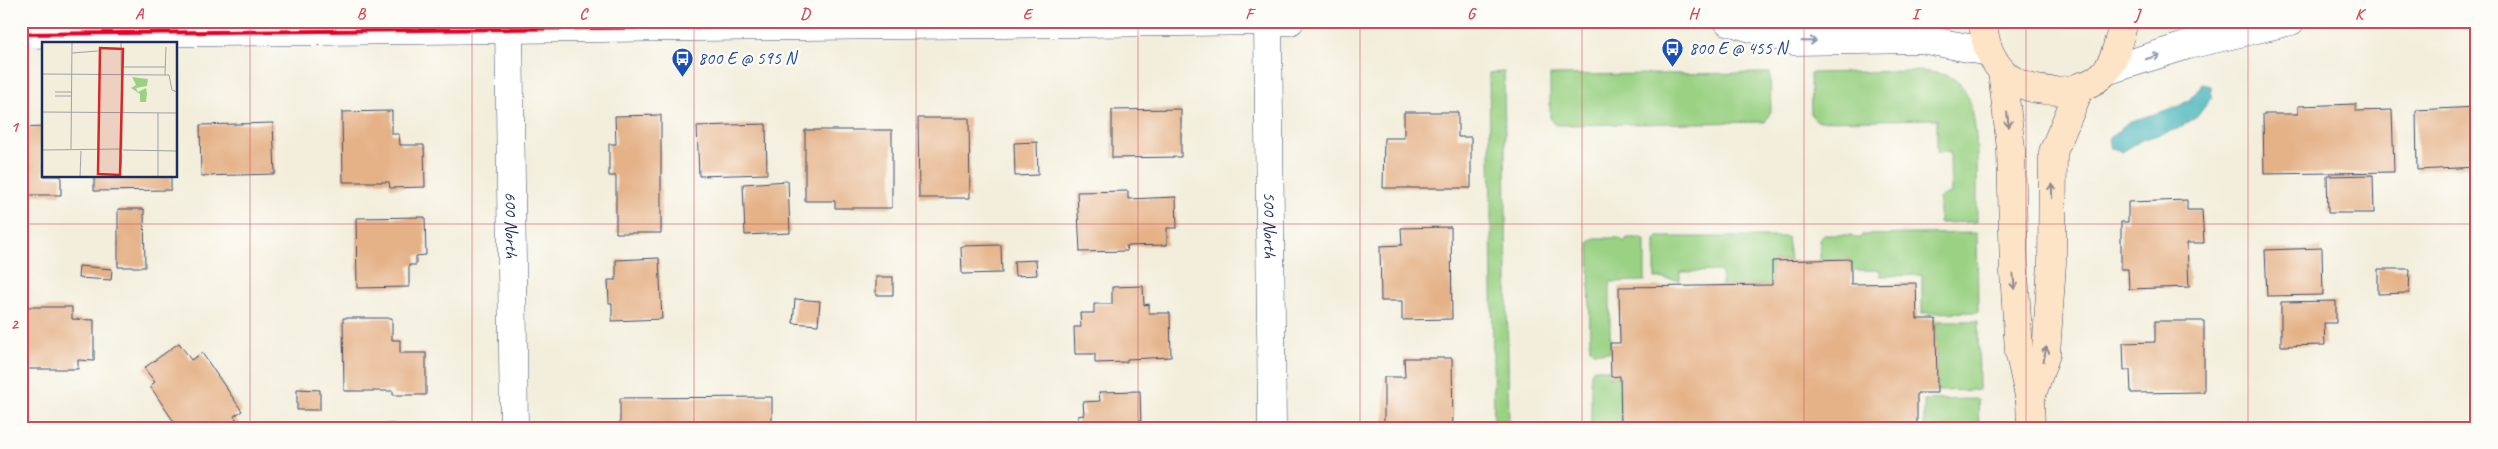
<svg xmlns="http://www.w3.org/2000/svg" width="2498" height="449" viewBox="0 0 2498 449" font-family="Caveat,sans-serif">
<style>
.green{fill:#9ad183;stroke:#5a8070}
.water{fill:#40b1b7;stroke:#2e708a}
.building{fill:#e5b288}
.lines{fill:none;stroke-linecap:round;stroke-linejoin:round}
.minor-casing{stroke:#3b4c71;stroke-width:29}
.tertiary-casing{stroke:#3b4c71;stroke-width:29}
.secondary-casing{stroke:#3b4c71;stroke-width:29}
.minor{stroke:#fff;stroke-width:28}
.tertiary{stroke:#fff;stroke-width:28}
.secondary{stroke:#fee4c6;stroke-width:28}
.bus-1-casing{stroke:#fdfcf7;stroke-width:8}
.bus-1{stroke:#e4002b;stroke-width:4}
.oneway{stroke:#8d97ae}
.oneway2{stroke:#8c8a92}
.grid{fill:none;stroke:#d1495b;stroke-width:1;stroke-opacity:0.55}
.labels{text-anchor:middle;stroke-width:5;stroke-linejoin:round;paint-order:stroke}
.transit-label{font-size:18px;fill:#164399;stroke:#fdfcf7;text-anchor:start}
.street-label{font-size:18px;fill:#1b2f5e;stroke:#fdfcf7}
.inset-road{fill:none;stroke:#9da2a9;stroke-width:1}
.view{fill:#d62828;fill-opacity:0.15;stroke:#d62828;stroke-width:2.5}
.inset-edge{fill:none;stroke:#1b2f5e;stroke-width:2.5}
.neatline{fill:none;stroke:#d1495b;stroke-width:2}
.grid-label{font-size:16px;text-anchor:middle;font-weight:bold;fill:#d1495b}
</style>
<rect width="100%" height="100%" fill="#fdfcf7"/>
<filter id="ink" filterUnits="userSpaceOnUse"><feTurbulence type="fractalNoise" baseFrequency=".02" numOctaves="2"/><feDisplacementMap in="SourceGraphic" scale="10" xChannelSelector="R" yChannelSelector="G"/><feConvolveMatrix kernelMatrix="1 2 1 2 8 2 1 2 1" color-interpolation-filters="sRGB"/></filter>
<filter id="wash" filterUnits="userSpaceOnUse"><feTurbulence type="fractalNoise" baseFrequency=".0096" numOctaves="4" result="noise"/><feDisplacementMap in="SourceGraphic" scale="20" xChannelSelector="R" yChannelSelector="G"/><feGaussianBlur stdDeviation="1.12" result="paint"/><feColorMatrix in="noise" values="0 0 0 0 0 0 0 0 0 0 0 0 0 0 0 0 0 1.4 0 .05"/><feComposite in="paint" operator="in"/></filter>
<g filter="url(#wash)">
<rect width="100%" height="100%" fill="#f3eedb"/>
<g class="green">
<path d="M1917,71C1932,72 1949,73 1960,84C1983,107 1976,190 1977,222L1939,223V199L1942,196L1951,194L1950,152L1937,153V119L1817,121L1811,115L1810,73Z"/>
<path d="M1504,72L1509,428H1494L1489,73Z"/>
<path d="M1770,73L1771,111L1765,122L1556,125L1550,118V75Z"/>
<path d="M1977,233L1978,312L1922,313V275L1880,276V270H1851V259L1820,260V240L1824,235H1852L1855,238H1860L1862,235Z"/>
<path d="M1658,237H1787L1790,260L1772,261V285L1722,286L1721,271L1680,272V280L1655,278V240Z"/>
<path d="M1595,238H1619L1624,242L1627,238H1643L1645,241V281L1610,282V352H1594L1590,348L1589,242Z"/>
<path d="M1936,321H1978L1979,390L1937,391Z"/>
<path d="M1594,369H1608L1609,377L1620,376L1621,428H1591V373Z"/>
<path d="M1978,399L1979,428H1924V400Z"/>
</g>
<path class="water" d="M2203,84L2211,86L2212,97L2197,117L2177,129L2142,140L2122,152L2111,149L2109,139L2128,122L2177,107L2189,100Z"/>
<g id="blocks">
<g class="building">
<path d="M2356,104V111L2392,110L2394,172L2264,174L2263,114H2298V106Z"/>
<path d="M2477,107V167L2417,170L2416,110Z"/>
<path d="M1181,109V157L1112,158V110Z"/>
<path d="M392,111V134H399L400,145H424L425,187L390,188L389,182H343L342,112Z"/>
<path d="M1404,112H1458V137H1471V188H1383L1384,138H1404Z"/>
<path d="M661,115V233H616V176H609V144H616L615,116Z"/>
<path d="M918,118H969L970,198H919Z"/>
<path d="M273,123L275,174L201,176L200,125Z"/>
<path d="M766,124L767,174L699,176L697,126Z"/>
<path d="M44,127V176H61V195H21V128Z"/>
<path d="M805,130H892V208H835V201H805Z"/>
<path d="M1037,142L1038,175L1015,176L1014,143Z"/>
<path d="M2373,175L2374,213H2328L2327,176Z"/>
<path d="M94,176H171V190L94,191Z"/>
<path d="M788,181L790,233L745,235L743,184Z"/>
<path d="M1128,191V199L1176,197L1177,228H1167V245L1126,246L1127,251L1080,252L1077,192Z"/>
<path d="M2187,200V210H2202L2204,243H2187L2189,287L2129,289L2128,269H2121V222H2128V202Z"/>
<path d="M118,209H144L145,267H118Z"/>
<path d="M425,217L426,255L416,256V265H409V287L357,288L356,218Z"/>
<path d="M1451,227L1452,319L1402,320V301H1381L1380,246L1402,245L1401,228Z"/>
<path d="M1001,245L1002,273L962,274L961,246Z"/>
<path d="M2322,248L2323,295L2267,296L2265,250Z"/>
<path d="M659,258L662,319L612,321V303H609L608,280H616V260Z"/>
<path d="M1851,259V284L1916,283L1917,319H1936L1937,393H1917V428H1621L1620,376L1611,377L1610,343H1620L1619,287L1772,285V261Z"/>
<path d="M1036,260L1037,275L1015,276L1014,261Z"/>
<path d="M79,266L112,269L111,280L78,278Z"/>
<path d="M2378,269H2410L2409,293L2378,294Z"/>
<rect x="876" y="277" width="17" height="18"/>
<path d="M1143,286L1144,305L1149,304V313H1170L1171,357L1127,359V362L1095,363V354H1075L1074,327H1081L1080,313H1094V304H1112V287Z"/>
<path d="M795,299L820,301L818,325L793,323Z"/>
<path d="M2336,301V323H2324L2325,345L2281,346V302Z"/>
<path d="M21,307H72V319L94,320V361L78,360V369H21Z"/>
<path d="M343,318H392V340H400V353H426V395H393V391H344Z"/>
<path d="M2155,321H2204V392L2131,393L2130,370H2124L2123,343L2155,342Z"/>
<path d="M179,343L191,360L202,353L242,411L234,416L242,428H178L150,386L155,382L144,368Z"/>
<path d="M1404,358H1452L1453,428H1384V377H1405Z"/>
<path d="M297,389L320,390V410H297Z"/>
<path d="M1140,391L1141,428H1078V416L1084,415L1083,402L1100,401L1099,392Z"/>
<path d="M772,397V428H620V398Z"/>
<path d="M394,424V428H344V426Z"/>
</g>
</g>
</g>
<g filter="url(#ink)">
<use href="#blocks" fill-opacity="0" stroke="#3b4c71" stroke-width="1"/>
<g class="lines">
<defs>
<g id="minor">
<path id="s1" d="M509,21L514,428"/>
<path id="s2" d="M1268,21L1272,428"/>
</g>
<g id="tertiary">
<path d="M1728,21L1795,41L1921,39L1989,52"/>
<path d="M21,34L1290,21"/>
<path d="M2106,71L2188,45L2291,21"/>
</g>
<g id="secondary">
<path d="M1983,21C1984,39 1989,56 2001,70C2024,97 2083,98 2106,71C2111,64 2116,52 2118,43C2120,36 2123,29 2123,21"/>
<path d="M2002,71L2011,149L2014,272L2019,351L2030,400L2031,428"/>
<path d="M2030,400L2046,354L2052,263L2053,152L2081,86"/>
</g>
</defs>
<use href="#minor" class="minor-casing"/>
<use href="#tertiary" class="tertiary-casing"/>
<use href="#secondary" class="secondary-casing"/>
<use href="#minor" class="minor"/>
<use href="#tertiary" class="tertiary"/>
<use href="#secondary" class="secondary"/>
<defs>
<path id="bus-1" d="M21,34L1290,21"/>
</defs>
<use href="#bus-1" class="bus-1-casing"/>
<use href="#bus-1" class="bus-1"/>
</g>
<defs><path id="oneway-shaft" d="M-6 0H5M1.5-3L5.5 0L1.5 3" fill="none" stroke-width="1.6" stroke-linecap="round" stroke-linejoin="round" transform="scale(1.25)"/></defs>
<g class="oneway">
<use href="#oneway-shaft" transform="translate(1809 41) rotate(-1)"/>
<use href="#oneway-shaft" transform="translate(2153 57) rotate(-18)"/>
</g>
<g class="oneway2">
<use href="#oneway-shaft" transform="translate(2008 120) rotate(83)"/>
<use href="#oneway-shaft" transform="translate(2052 191) rotate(-91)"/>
<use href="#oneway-shaft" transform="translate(2014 282) rotate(86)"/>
<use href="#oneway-shaft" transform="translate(2045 354) rotate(-79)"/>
</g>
</g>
<path class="grid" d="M250,21V428M472,21V428M694,21V428M916,21V428M1138,21V428M1360,21V428M1582,21V428M1804,21V428M2026,21V428M2248,21V428M21,224H2477"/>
<defs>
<symbol id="bus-pin" viewBox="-11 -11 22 30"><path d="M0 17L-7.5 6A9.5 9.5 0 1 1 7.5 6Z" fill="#1a4fb4" stroke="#fdfcf7"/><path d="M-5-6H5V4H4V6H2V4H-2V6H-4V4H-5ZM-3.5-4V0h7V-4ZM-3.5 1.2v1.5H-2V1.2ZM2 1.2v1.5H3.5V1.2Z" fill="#fff"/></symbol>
</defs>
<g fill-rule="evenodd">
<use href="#bus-pin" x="1660" y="36" width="25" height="34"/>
<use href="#bus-pin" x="670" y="46" width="25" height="34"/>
</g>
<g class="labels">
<g class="transit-label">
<text x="1689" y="54">800 E @ 455 N</text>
<text x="698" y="64">800 E @ 595 N</text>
</g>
<g class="street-label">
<text dy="6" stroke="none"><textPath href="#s1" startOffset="204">600 North</textPath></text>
<text dy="6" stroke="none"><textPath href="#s2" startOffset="204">500 North</textPath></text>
</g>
</g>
<g transform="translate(42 42)">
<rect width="135" height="135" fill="#f3eedb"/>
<path d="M90,35L106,37L105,44L94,46L96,50L104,46L105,51L104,60H98V63V52L89,46L94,43Z" fill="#9ad183"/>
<path class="inset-road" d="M79,0L80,108M30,11L56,9M79,25H123M0,32L127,33L130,48L135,50M123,33L124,5M13,50H29M13,54H29M0,70L135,71M29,107L30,0M0,108L78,107L80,113M81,108L135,109M38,135L39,109M78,135L80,113M116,135V71"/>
<path class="view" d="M58,6L81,7L78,133L56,132Z"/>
<rect width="135" height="135" class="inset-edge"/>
</g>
<rect width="2498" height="449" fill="none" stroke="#fdfcf7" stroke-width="55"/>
<rect x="28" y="28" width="2442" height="394" class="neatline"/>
<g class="grid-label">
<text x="139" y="19">A</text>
<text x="361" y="19">B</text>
<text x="583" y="19">C</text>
<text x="805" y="19">D</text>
<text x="1027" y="19">E</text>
<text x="1249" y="19">F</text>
<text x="1471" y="19">G</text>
<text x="1693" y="19">H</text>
<text x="1915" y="19">I</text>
<text x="2137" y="19">J</text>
<text x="2359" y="19">K</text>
<text x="14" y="132">1</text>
<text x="14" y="329">2</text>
</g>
</svg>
